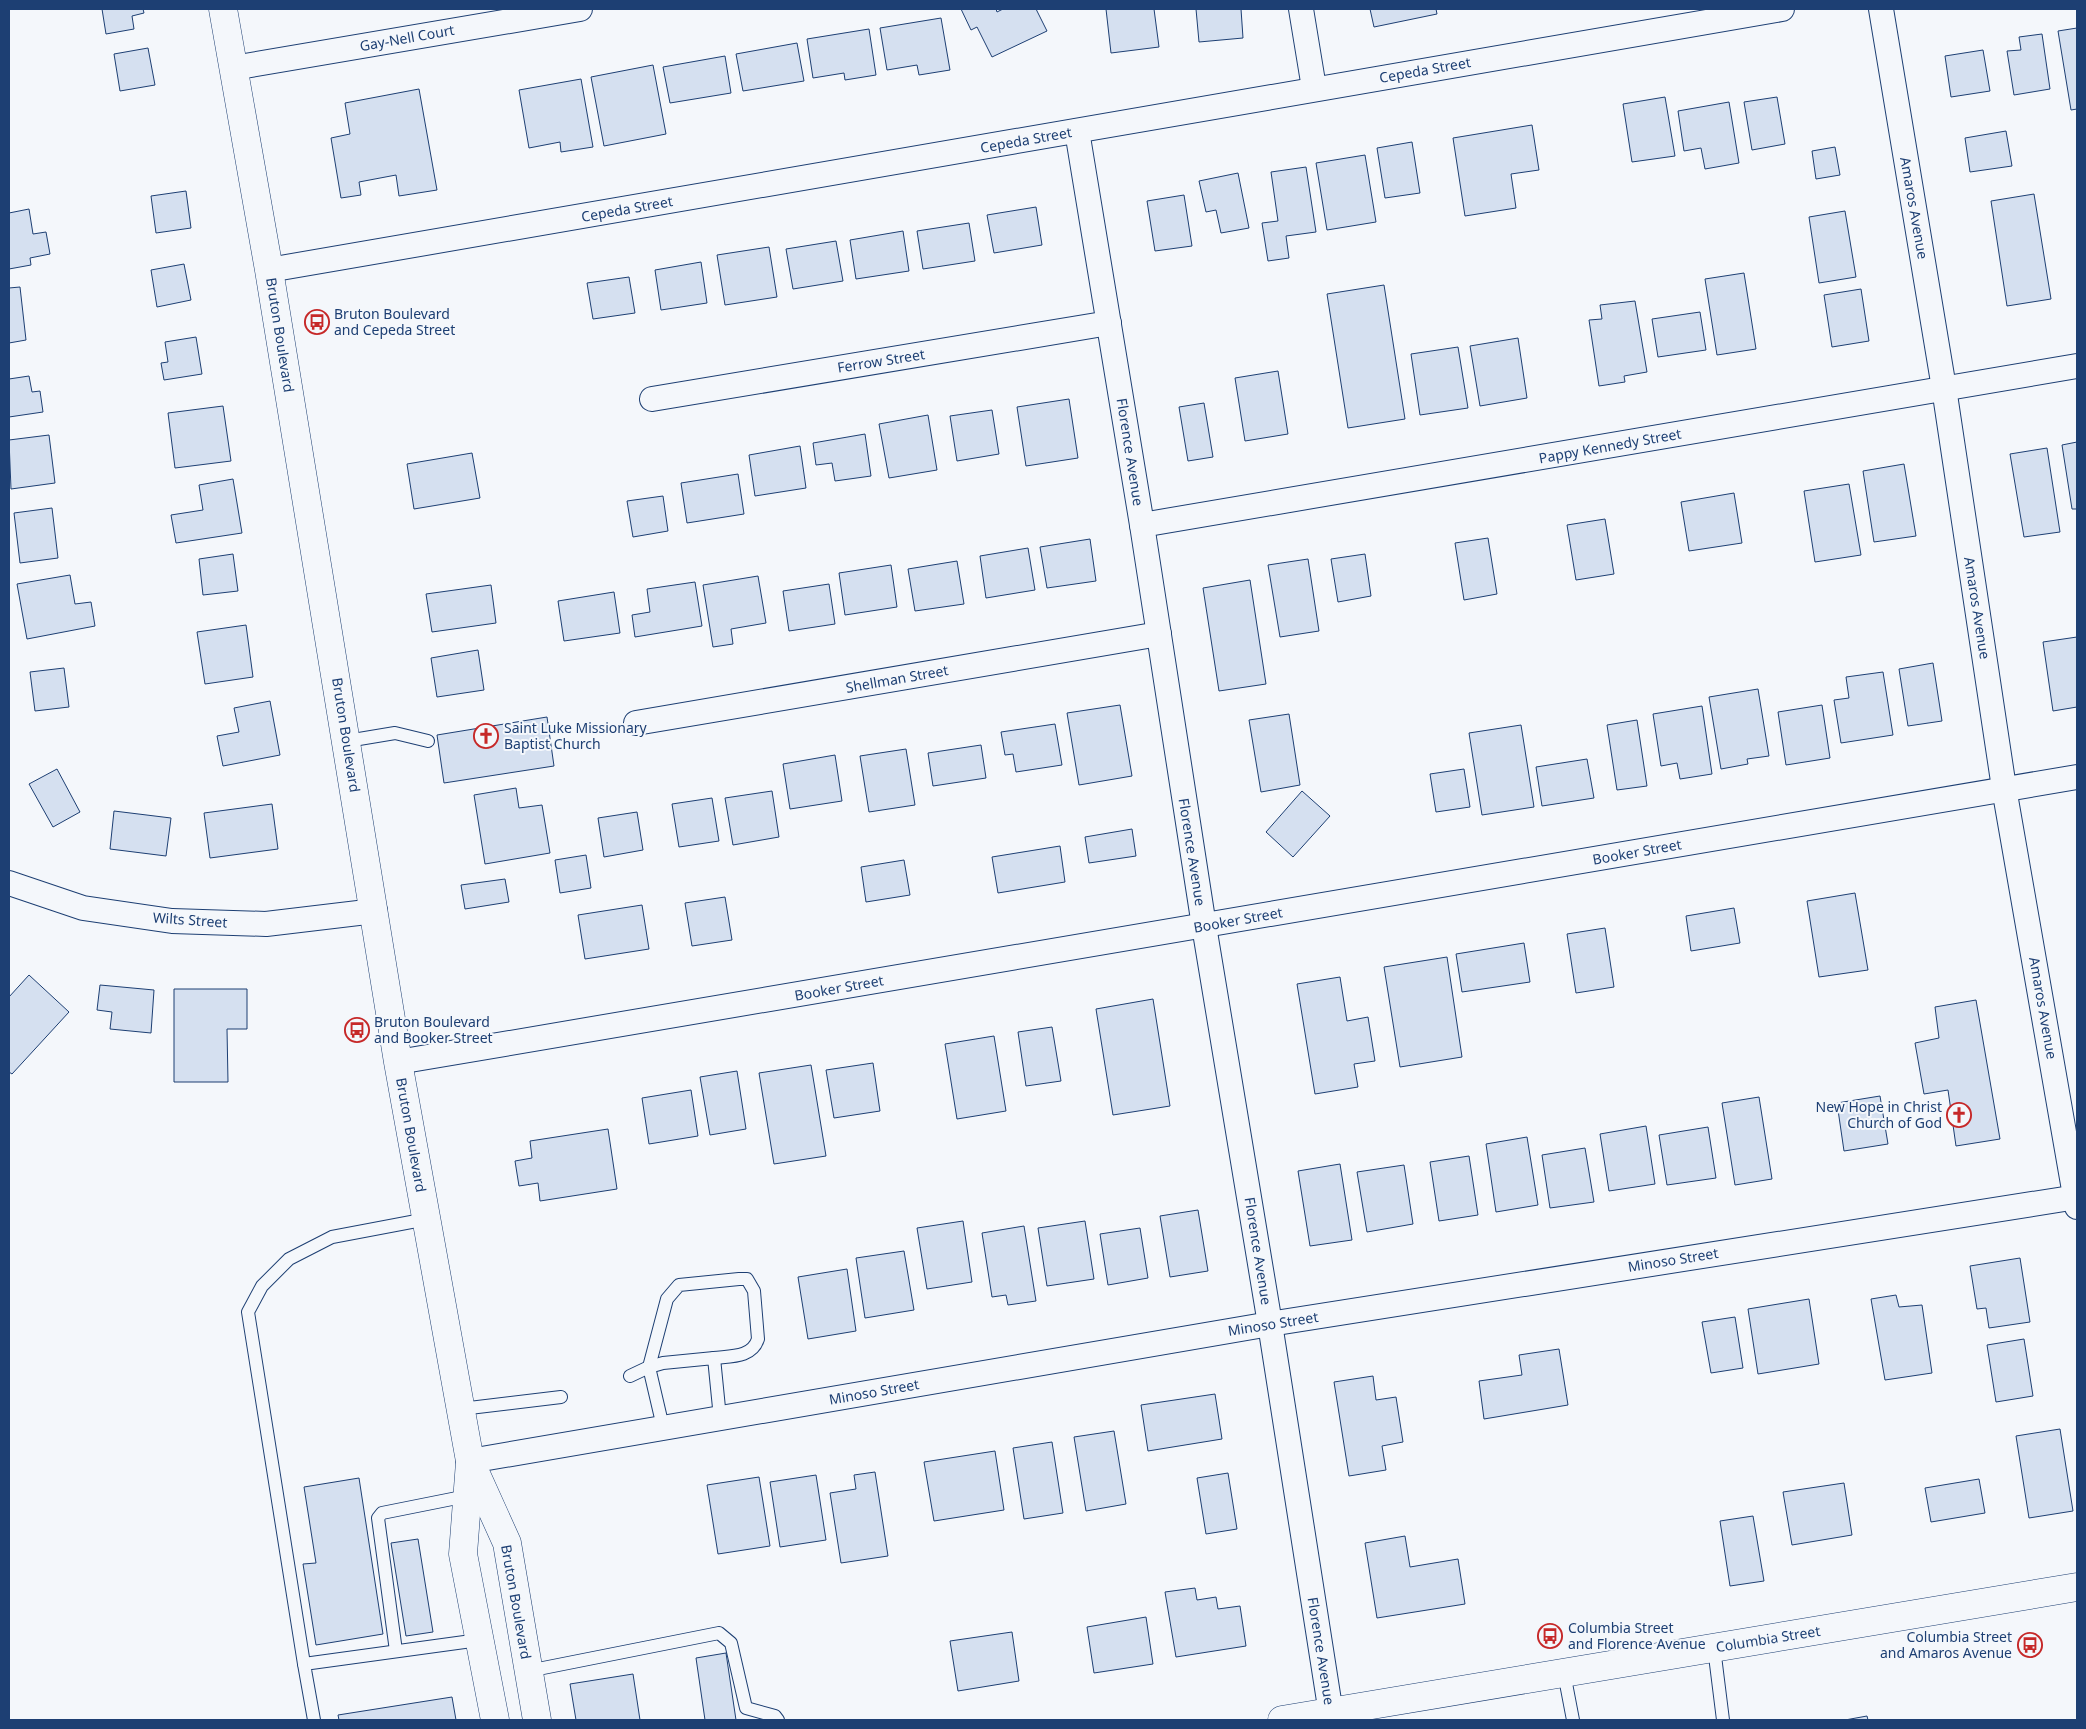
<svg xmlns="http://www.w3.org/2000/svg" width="2086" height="1729" viewBox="0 0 2086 1729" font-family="'Noto Sans',sans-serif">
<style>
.building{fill:#d5e0f0;stroke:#1d3f73}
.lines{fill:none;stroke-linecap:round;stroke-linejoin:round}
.lane-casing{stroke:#1d3f73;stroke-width:14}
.street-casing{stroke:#1d3f73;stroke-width:26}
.secondary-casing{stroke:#1d3f73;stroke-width:29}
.lane{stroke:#f4f7fb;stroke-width:12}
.street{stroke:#f4f7fb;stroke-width:24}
.secondary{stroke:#f4f7fb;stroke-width:28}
.labels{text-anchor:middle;stroke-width:4;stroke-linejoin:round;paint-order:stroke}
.street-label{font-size:14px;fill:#1d3f73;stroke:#f4f7fb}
.poi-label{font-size:14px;fill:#1d3f73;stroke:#f4f7fb;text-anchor:start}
</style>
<rect width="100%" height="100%" fill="#f4f7fb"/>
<g class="building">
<path d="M102,9H143L144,13L132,16L134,29L106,34Z"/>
<path d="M961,9H996L997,12L1003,9H1036L1047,31L992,57L977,27L971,30Z"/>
<path d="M1106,9H1154L1159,47L1111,53Z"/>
<path d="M1196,9H1241L1243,38L1199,42Z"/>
<path d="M1370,9H1436L1437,14L1374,27Z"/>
<path d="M941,18L950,70L919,75L917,65L887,70L880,28Z"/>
<path d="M2077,28V109L2071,110L2058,31Z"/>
<path d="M869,29L876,75L845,80L844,73L813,78L807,39Z"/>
<path d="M2042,34L2050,89L2014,95L2007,51L2021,50L2019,37Z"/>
<path d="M797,43L804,81L743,91L736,54Z"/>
<path d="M148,48L155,85L120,91L114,54Z"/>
<path d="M1983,50L1990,91L1951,97L1945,56Z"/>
<path d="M725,56L731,93L670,103L663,67Z"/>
<path d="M653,65L666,134L604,146L591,77Z"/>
<path d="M581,79L593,147L561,152L560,142L529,148L519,90Z"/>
<path d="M419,89L437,190L399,196L396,175L359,182L361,195L341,198L331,138L350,134L345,103Z"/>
<path d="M1665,97L1675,156L1632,162L1623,104Z"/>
<path d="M1777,97L1785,144L1752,150L1744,102Z"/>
<path d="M1729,102L1739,163L1705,169L1701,148L1684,151L1678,111Z"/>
<path d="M1532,125L1539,170L1511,174L1516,208L1465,216L1453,138Z"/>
<path d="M2006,131L2012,166L1970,172L1965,138Z"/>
<path d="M1412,142L1420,193L1385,198L1377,148Z"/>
<path d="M1835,147L1840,175L1816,179L1812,151Z"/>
<path d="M1365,155L1376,222L1327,230L1316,163Z"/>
<path d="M1306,167L1316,232L1286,236L1289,258L1268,261L1262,223L1278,221L1271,172Z"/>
<path d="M1238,173L1249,228L1221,233L1216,210L1206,212L1199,181Z"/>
<path d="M186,191L191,228L156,233L151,196Z"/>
<path d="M2034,194L2051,299L2007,306L1991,201Z"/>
<path d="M1184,195L1192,246L1155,251L1147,201Z"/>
<path d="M1036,207L1042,245L994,253L987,215Z"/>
<path d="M29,209L33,234L46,232L50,254L30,258L31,265L9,269V213Z"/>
<path d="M1845,211L1856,277L1819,283L1809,217Z"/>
<path d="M969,223L975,261L923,269L917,231Z"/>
<path d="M903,231L909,271L856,279L850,240Z"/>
<path d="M836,241L843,281L793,289L786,249Z"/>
<path d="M769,247L777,297L725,305L717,255Z"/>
<path d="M701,262L707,303L661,310L655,270Z"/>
<path d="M184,264L191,300L157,307L151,270Z"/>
<path d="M1744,273L1756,349L1717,355L1705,279Z"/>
<path d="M629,277L635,313L593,319L587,283Z"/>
<path d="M1384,285L1405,419L1348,428L1327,294Z"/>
<path d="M20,287L26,340L9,343V288Z"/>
<path d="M1861,289L1869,341L1832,347L1824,295Z"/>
<path d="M1635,301L1647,372L1624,376L1625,382L1599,386L1589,320L1602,319L1600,305Z"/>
<path d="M1700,312L1706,350L1658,357L1652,319Z"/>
<path d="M196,337L202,374L164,380L161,363L168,362L165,342Z"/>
<path d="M1518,338L1527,398L1480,406L1470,346Z"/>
<path d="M1458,347L1468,408L1420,415L1411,354Z"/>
<path d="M1278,371L1288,434L1245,441L1235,378Z"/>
<path d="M29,376L32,392L40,391L43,412L9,417V379Z"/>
<path d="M1069,399L1078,458L1026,466L1017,407Z"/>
<path d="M1204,403L1213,457L1188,461L1179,407Z"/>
<path d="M223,406L231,461L175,468L168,413Z"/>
<path d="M992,410L999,454L957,461L950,416Z"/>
<path d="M928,415L937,470L889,478L879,424Z"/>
<path d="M865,434L871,476L835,481L832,463L816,465L813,443Z"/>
<path d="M49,435L55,483L11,489L9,440Z"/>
<path d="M2077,442V509H2072L2062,445Z"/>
<path d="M800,446L806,488L755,496L749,455Z"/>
<path d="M2047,448L2060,532L2024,537L2010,454Z"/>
<path d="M472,453L480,498L414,509L407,464Z"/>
<path d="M1904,464L1916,536L1874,542L1863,471Z"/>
<path d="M738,474L744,514L687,523L681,483Z"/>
<path d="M233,479L242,533L176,543L171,515L203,510L199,485Z"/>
<path d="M1849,484L1861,555L1815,562L1804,491Z"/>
<path d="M1734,493L1742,543L1689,551L1681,502Z"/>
<path d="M663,496L668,531L633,537L627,501Z"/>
<path d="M52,508L58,558L20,563L14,513Z"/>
<path d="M1605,519L1614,574L1576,580L1567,525Z"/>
<path d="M1488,538L1497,594L1464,600L1455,543Z"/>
<path d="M1090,539L1096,581L1047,588L1040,547Z"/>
<path d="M1028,548L1035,590L986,598L980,556Z"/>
<path d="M233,554L238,591L203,595L199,559Z"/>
<path d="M1365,554L1371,596L1338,602L1331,559Z"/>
<path d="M1308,559L1319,631L1280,637L1268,565Z"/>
<path d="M957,561L964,604L915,611L908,569Z"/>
<path d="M891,565L897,607L845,615L839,573Z"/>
<path d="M70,575L75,604L91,602L95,626L27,639L17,584Z"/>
<path d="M758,576L766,623L731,629L733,644L713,647L703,585Z"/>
<path d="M1250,580L1266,684L1219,691L1203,588Z"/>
<path d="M695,582L702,626L635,637L632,615L650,612L647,589Z"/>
<path d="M829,584L835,624L789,631L783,591Z"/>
<path d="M491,585L496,623L432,632L426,594Z"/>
<path d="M614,592L620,633L564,641L558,601Z"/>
<path d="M246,625L253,677L205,684L197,632Z"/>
<path d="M2077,637V707L2053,711L2043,642Z"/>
<path d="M478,650L484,690L437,697L431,658Z"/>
<path d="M1933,663L1942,721L1908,726L1899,669Z"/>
<path d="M64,668L69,707L35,711L30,672Z"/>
<path d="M1883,672L1893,735L1841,743L1834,700L1849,698L1846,677Z"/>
<path d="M1758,689L1769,756L1747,759L1748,764L1721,769L1709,697Z"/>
<path d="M270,701L280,755L223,766L217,736L239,732L234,708Z"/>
<path d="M1120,705L1132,776L1079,785L1067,713Z"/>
<path d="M1822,705L1830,758L1786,765L1778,712Z"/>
<path d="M1702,706L1712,774L1680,779L1677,763L1661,766L1653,714Z"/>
<path d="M1289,714L1300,785L1261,792L1249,720Z"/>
<path d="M547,717L554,766L444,783L437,735Z"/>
<path d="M1637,720L1647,786L1617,790L1607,725Z"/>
<path d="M1055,724L1062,765L1016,772L1013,754L1005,755L1001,732Z"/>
<path d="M1521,725L1534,807L1482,815L1469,733Z"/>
<path d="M981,745L986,778L933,786L928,753Z"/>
<path d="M906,749L915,805L869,812L860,756Z"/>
<path d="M835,755L842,801L790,809L783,764Z"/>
<path d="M1587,759L1594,798L1542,806L1536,767Z"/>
<path d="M57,769L80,812L53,827L29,784Z"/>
<path d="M1464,769L1470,807L1436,812L1430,774Z"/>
<path d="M516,788L519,808L542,805L550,853L485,864L474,795Z"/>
<path d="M772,791L779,837L733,845L725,798Z"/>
<path d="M1302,791L1330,816L1293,857L1266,832Z"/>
<path d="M712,798L719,841L679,847L672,804Z"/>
<path d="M272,804L278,849L210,858L204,813Z"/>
<path d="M114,811L171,818L166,856L110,849Z"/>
<path d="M637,812L643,850L604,857L598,818Z"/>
<path d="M1132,829L1136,856L1089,863L1085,837Z"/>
<path d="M1060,846L1065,882L998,893L992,857Z"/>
<path d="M586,855L591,888L560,893L555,860Z"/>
<path d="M904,860L910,895L866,902L861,867Z"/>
<path d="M505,879L509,902L465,909L461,885Z"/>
<path d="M1855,893L1868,970L1819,977L1807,901Z"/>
<path d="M725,897L732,940L692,946L685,903Z"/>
<path d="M642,905L649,949L585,959L578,915Z"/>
<path d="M1734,908L1740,943L1691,951L1686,916Z"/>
<path d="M1605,928L1614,987L1576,993L1567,934Z"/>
<path d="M1524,943L1530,982L1462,992L1456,954Z"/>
<path d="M1447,957L1462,1057L1400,1067L1384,967Z"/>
<path d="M29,975L69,1012L12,1074L9,1072V997Z"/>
<path d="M1340,977L1347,1021L1368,1017L1375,1061L1354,1064L1358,1087L1315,1094L1297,984Z"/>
<path d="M100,985L154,990L151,1033L110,1029L112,1012L97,1010Z"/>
<path d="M174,989H247V1029H227L228,1082H174Z"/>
<path d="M1153,999L1170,1106L1113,1115L1096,1009Z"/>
<path d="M1976,1000L2000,1139L1956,1146L1948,1090L1924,1094L1915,1043L1939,1038L1935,1007Z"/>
<path d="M1052,1027L1061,1081L1026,1086L1018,1032Z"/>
<path d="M994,1036L1006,1111L957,1119L945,1044Z"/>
<path d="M873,1063L880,1111L834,1118L826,1070Z"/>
<path d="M811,1065L826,1156L774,1164L759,1073Z"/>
<path d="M737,1071L746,1129L710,1135L700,1077Z"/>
<path d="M691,1090L698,1136L649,1144L642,1098Z"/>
<path d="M1880,1096L1888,1144L1844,1151L1837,1103Z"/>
<path d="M1759,1097L1772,1179L1735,1185L1722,1103Z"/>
<path d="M1646,1126L1655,1184L1609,1191L1600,1134Z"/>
<path d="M1708,1127L1716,1178L1667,1185L1659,1135Z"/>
<path d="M608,1129L617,1189L540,1201L538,1183L519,1186L515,1161L532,1158L530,1141Z"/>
<path d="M1527,1137L1538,1205L1496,1212L1486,1144Z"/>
<path d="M1585,1148L1594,1202L1550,1208L1542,1155Z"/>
<path d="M1469,1156L1478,1215L1439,1221L1430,1162Z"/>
<path d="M1340,1164L1352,1240L1310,1246L1298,1171Z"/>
<path d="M1404,1165L1413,1224L1367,1232L1357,1172Z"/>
<path d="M1198,1210L1208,1271L1170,1277L1160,1216Z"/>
<path d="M963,1221L972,1282L927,1289L917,1228Z"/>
<path d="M1085,1221L1094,1279L1047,1286L1038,1228Z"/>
<path d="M1024,1226L1036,1301L1008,1305L1006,1295L992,1297L982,1233Z"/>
<path d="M1140,1228L1148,1278L1108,1285L1100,1234Z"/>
<path d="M904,1251L914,1310L865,1318L856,1258Z"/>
<path d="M2020,1258L2030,1322L1989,1328L1986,1308L1977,1309L1970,1266Z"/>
<path d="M847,1269L856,1331L808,1339L798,1277Z"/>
<path d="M1896,1295L1899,1307L1922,1305L1932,1373L1885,1380L1871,1299Z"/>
<path d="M1809,1299L1819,1364L1758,1374L1748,1309Z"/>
<path d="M1735,1317L1743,1368L1711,1373L1702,1322Z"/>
<path d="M2024,1339L2033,1396L1996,1402L1987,1345Z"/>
<path d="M1559,1349L1568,1405L1484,1419L1479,1381L1522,1375L1519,1355Z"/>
<path d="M1373,1376L1376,1400L1396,1397L1403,1442L1382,1446L1386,1470L1349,1476L1334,1382Z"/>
<path d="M1215,1394L1222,1439L1148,1451L1141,1405Z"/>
<path d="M2060,1429L2073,1511L2029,1518L2016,1436Z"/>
<path d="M1114,1431L1126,1504L1086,1511L1074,1437Z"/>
<path d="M1052,1442L1063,1513L1024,1519L1013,1448Z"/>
<path d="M995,1451L1004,1510L934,1521L924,1462Z"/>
<path d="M875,1472L888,1556L841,1563L830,1493L856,1489L854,1475Z"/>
<path d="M1228,1473L1237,1529L1206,1534L1197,1478Z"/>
<path d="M816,1475L826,1540L780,1547L770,1482Z"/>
<path d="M759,1477L770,1546L718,1554L707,1485Z"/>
<path d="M359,1478L383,1634L316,1645L303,1564L316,1563L304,1487Z"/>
<path d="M1979,1479L1985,1513L1931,1522L1925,1488Z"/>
<path d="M1844,1483L1852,1535L1792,1545L1783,1492Z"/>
<path d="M1753,1516L1764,1581L1730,1586L1720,1521Z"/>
<path d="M1405,1536L1410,1567L1458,1559L1465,1604L1377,1618L1365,1543Z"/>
<path d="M418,1539L433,1632L406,1636L391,1543Z"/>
<path d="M1195,1588L1197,1600L1216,1597L1218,1609L1240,1606L1246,1646L1176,1657L1165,1592Z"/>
<path d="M1146,1617L1153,1664L1094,1673L1087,1627Z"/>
<path d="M1012,1632L1019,1681L958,1691L950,1641Z"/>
<path d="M726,1653L736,1720H705L696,1658Z"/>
<path d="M633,1674L640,1720H576L570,1684Z"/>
<path d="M452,1697L456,1720H339L338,1715Z"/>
<path d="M1867,1716L1868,1720H1845Z"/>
</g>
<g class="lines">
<defs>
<g id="lane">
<path d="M347,741L395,733L428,741"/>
<path d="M630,1376L649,1367L667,1299L679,1285L739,1279H747L754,1291L758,1339C752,1358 730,1356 714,1358"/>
<path d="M461,1409L561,1397"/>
<path d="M663,1427L649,1367L663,1363L714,1358L720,1418"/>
<path d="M1714,1648L1723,1720"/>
<path d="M396,1651L378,1518L382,1513L467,1496"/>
<path d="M304,1664L248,1312L262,1286L289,1259L332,1237L427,1219"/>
<path d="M528,1671L719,1633L731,1643L746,1708L775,1716L778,1720"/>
<path d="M1564,1673L1573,1720"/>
<path d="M314,1720L304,1664L479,1640"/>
</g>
<g id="street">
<path d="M1301,9L1314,88"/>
<path d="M1881,9L1944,388L2004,788L2077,1207"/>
<path d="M233,68L580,9"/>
<path d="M1077,131L1142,525L1204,926L1270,1324L1332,1720"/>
<path d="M269,270L1782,9"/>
<path d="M652,399L1109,323"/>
<path d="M1142,525L2077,366"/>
<path d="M636,723L1159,634"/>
<path d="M9,883L83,908L172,921L266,924L375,911"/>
<path d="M398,1062L2077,777"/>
<path d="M470,1461L1270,1324L2077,1197"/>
</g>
<g id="secondary">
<path d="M223,9L269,270L398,1062L470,1461L507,1543L537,1720"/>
<path d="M470,1462L463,1554L495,1720"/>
<path d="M1282,1720L2077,1587"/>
</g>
</defs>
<use href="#lane" class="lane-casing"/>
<use href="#street" class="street-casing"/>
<use href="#secondary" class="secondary-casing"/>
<use href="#lane" class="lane"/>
<use href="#street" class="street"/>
<use href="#secondary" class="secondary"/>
</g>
<defs>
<symbol id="bus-ring" viewBox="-11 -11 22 22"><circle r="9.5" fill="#f4f7fb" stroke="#c62828" stroke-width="1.5"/><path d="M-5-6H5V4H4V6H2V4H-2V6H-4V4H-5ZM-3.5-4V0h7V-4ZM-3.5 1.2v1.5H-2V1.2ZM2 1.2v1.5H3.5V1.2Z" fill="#c62828"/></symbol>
<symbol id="church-ring" viewBox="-11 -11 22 22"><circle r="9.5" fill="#f4f7fb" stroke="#c62828" stroke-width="1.5"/><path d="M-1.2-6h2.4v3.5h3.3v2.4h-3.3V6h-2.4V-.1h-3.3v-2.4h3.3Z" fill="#c62828"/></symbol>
</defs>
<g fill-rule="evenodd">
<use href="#bus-ring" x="303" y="308" width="28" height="28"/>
<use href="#church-ring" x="472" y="722" width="28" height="28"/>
<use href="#bus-ring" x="343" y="1016" width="28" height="28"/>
<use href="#church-ring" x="1945" y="1101" width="28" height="28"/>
<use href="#bus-ring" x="1536" y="1622" width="28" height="28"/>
<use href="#bus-ring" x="2016" y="1631" width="28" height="28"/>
</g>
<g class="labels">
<g class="street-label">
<text transform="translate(407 38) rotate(-10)" y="5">Gay-Nell Court</text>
<text transform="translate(1425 70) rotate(-10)" y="5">Cepeda Street</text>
<text transform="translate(1026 140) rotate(-10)" y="5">Cepeda Street</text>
<text transform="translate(1914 208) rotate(80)" y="5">Amaros Avenue</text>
<text transform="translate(627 209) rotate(-10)" y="5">Cepeda Street</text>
<text transform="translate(280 335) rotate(81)" y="5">Bruton Boulevard</text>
<text transform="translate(881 361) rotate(-9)" y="5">Ferrow Street</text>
<text transform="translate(1610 446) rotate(-10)" y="5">Pappy Kennedy Street</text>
<text transform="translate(1130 452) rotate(81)" y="5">Florence Avenue</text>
<text transform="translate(1977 608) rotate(81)" y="5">Amaros Avenue</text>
<text transform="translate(897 679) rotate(-10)" y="5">Shellman Street</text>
<text transform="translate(346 735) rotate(81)" y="5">Bruton Boulevard</text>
<text transform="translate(1192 852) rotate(81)" y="5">Florence Avenue</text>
<text transform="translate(1637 852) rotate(-10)" y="5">Booker Street</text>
<text transform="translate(190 920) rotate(4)" y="5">Wilts Street</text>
<text transform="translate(1238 920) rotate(-10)" y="5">Booker Street</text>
<text transform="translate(839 988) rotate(-10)" y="5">Booker Street</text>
<text transform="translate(2043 1008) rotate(80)" y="5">Amaros Avenue</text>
<text transform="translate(411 1135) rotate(80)" y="5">Bruton Boulevard</text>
<text transform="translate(1258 1251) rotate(81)" y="5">Florence Avenue</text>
<text transform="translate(1673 1260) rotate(-9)" y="5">Minoso Street</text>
<text transform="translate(1273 1324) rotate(-9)" y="5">Minoso Street</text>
<text transform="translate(874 1392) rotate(-10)" y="5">Minoso Street</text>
<text transform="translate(516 1602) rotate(80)" y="5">Bruton Boulevard</text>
<text transform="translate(1768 1639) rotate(-9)" y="5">Columbia Street</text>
<text transform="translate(1321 1651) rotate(81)" y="5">Florence Avenue</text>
</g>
<g class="poi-label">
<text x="334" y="319">Bruton Boulevard<tspan x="334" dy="16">and Cepeda Street</tspan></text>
<text x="504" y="733">Saint Luke Missionary<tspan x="504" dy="16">Baptist Church</tspan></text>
<text x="374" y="1027">Bruton Boulevard<tspan x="374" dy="16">and Booker Street</tspan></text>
<text x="1942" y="1112" text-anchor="end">New Hope in Christ<tspan x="1942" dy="16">Church of God</tspan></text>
<text x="1568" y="1633">Columbia Street<tspan x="1568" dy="16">and Florence Avenue</tspan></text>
<text x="2012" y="1642" text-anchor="end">Columbia Street<tspan x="2012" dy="16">and Amaros Avenue</tspan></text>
</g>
</g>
<rect width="2086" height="1729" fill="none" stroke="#1d3f73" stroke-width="20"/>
</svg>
